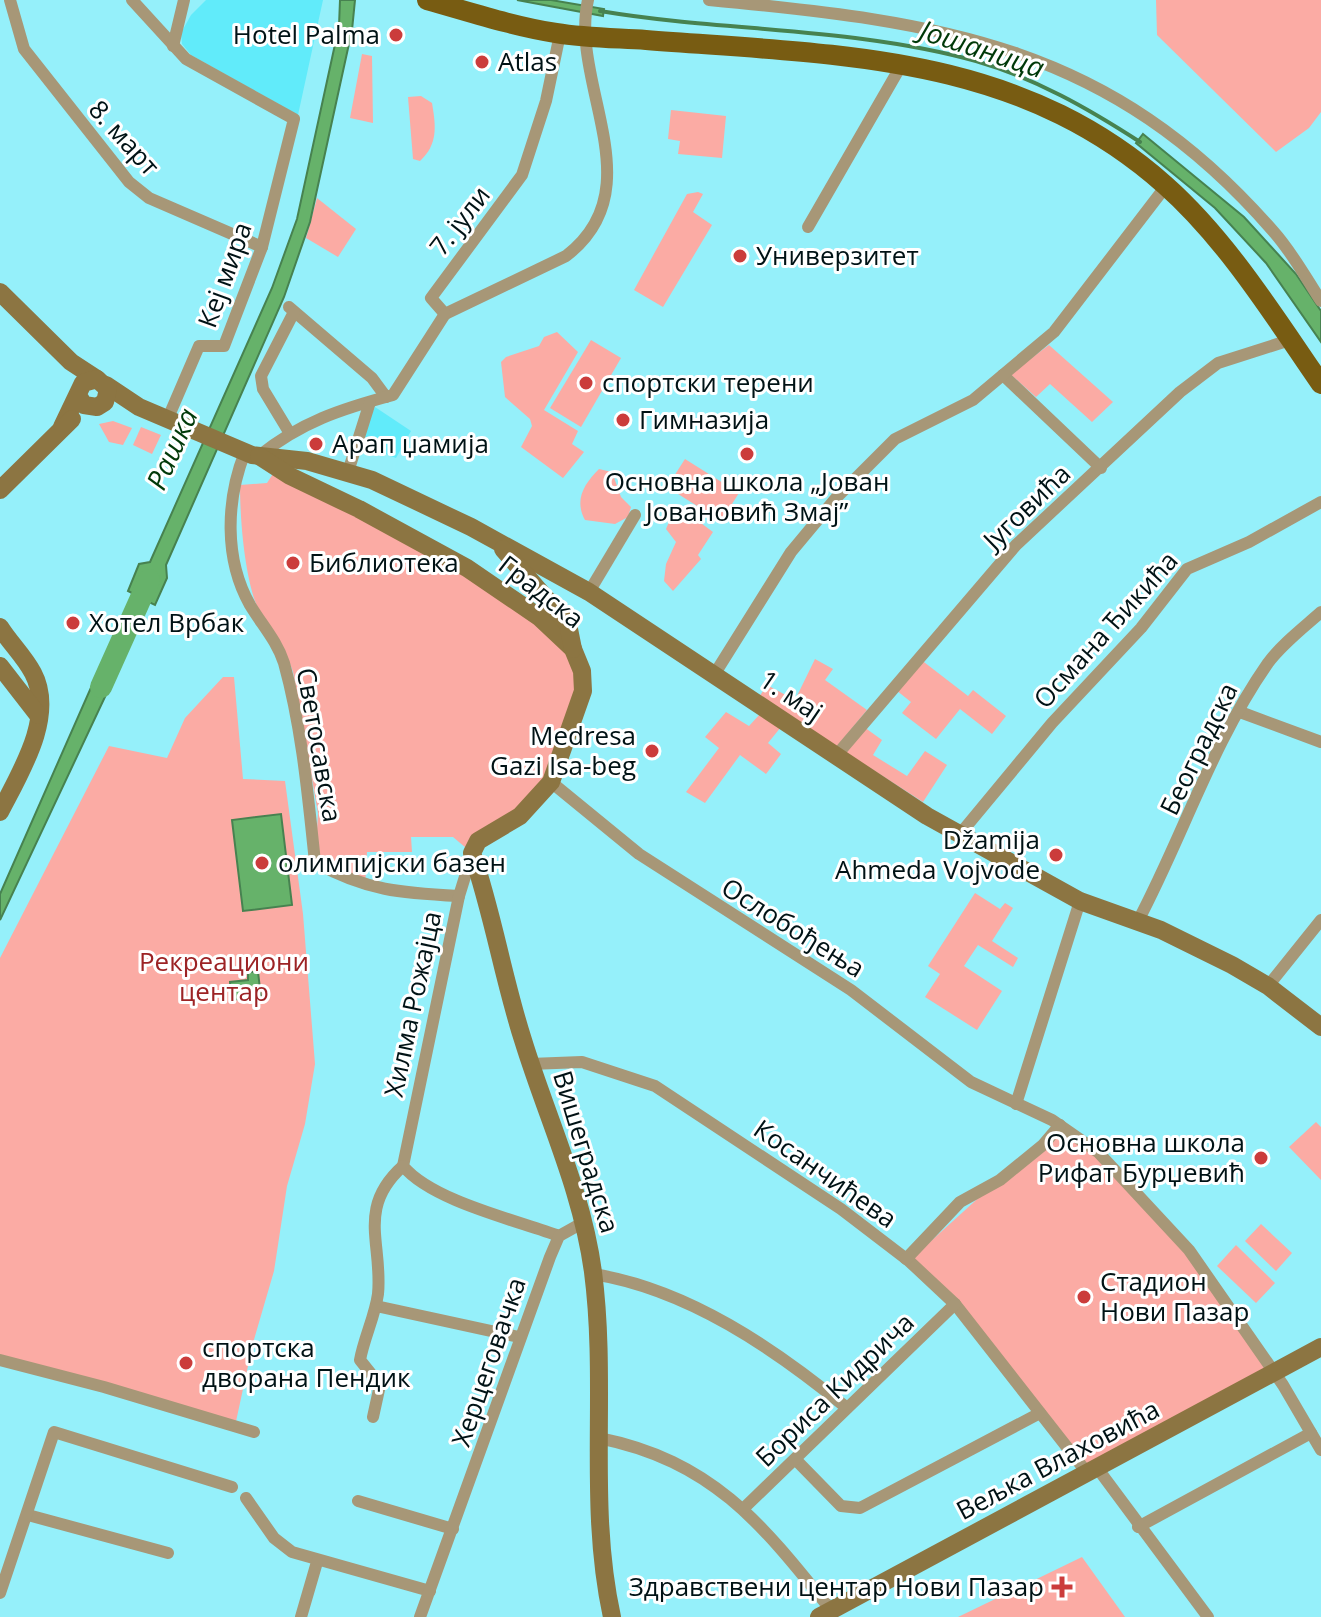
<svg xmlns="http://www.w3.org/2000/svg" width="1321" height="1617" viewBox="0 0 1321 1617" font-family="'Open Sans',sans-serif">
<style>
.built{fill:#61ebfa}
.green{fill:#fbaba4}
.water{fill:#66b26a;stroke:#478250;stroke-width:2}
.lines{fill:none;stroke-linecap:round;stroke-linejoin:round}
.stream{stroke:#478250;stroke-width:4}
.river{stroke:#66b26a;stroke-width:22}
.street{stroke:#a79777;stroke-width:12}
.secondary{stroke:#8c7542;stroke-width:18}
.primary{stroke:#785c12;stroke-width:20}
.poi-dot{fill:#cb3c3b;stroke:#fff;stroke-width:3}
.labels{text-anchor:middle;stroke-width:6;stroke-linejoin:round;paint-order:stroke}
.poi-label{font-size:26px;fill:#001215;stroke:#fff;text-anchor:start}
.street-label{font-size:26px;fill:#001215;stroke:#fff}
.park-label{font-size:26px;fill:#9c2325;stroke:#fff}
.water-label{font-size:28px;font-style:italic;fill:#003909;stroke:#fff}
</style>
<rect width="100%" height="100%" fill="#95f0fa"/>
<g class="built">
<path d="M206,0H323L298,115L191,55L182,44L181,33L191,15Z"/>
<path d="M375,407L411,431L396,458L358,443Z"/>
</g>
<g class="green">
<path d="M1156,0H1321V112L1309,128L1276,152L1157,35Z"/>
<path d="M362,54L372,56L373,123L350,118Z"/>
<path d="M421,96L432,103C436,127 438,144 420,161L413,159L408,97Z"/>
<path d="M671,110L726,116L722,158L678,154L680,141L668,139Z"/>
<path d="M698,192L703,194L693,212L712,225L663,307L634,290L687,194Z"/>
<path d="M317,198L356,229L338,257L306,238Z"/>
<path d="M557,332L578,352L544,410L578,431L572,444L584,452L563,478L521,447L532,426L530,419L505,397L501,362L506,357L539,346L544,337Z"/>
<path d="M591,340L621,358L581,427L550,408Z"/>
<path d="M1049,345L1113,402L1092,422L1050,384L1036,397L1010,374Z"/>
<path d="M113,421L132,428L123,445L109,442L99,424Z"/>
<path d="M141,427L161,435L152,454L133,445Z"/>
<path d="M685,459L739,493L721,521L667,487Z"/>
<path d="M276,469L527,608L582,671L555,772L472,853L453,837H411L412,852H367L365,887L315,862L318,813L293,672C285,645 264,626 255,601C244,569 240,518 240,485L267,483Z"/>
<path d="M599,469L612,472L621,497L631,507L628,517L615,524L585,520C574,500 584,484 599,469Z"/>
<path d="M686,512L713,532L698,555L701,559L673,591L664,581L666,564L676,542L666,529L669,522Z"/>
<path d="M815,659L833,669L825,680L867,710L835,749L757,700L767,685L795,700Z"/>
<path d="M920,659L968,696L973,690L1006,716L992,734L960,709L936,739L902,713L911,702L896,690Z"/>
<path d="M223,677H234L243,779L285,781L303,914L315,1064L305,1124L287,1186L274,1271L253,1343L235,1426L0,1360V958L109,746L167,758L185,718Z"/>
<path d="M726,712L749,726L761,713L781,727L768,743L781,754L766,774L740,755L705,803L686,792L719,748L705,737Z"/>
<path d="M864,727L882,740L873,755L907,776L925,751L947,765L923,802L845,752Z"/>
<path d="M975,893L1000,909L1005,903L1013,908L992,941L1018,958L1013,967L978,945L964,966L1002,991L977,1030L925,997L940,974L928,966Z"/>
<path d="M1316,1122L1321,1127V1180L1289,1147Z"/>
<path d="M1060,1124L1157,1213L1273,1372L1088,1474L955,1304L909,1261Z"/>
<path d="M1261,1224L1292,1253L1276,1271L1245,1241Z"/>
<path d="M1236,1245L1275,1283L1256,1303L1217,1266Z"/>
<path d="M1082,1557L1125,1617H958Z"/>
</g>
<g class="water">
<path d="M340,0H355L352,30L310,222L284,297L166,565L167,578L155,605L149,602L145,611L130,604L134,594L128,591L139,564L150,562L272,288L297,219L339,26Z"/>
<path d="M517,0H551L604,9L603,16Z"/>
<path d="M1143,134L1244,217L1296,274L1321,311V342L1266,263L1215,208L1136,143Z"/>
<path d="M104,658L120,665L0,920V894Z"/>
<path d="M281,814L292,905L243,911L232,820Z"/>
<path d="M248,972H258L261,997L231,1000L230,982L248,980Z"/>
</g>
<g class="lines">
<path class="stream" d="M600,11C725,32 854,27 976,61C1035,78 1089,109 1140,142"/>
<path class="river" d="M101,687L149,580"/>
<g class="street">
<path d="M10,0L24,49L129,182L149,198L262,247"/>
<path d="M132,0L186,59L294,119L262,247L224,346H199L168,418"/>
<path d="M709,0C942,22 1110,44 1273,231C1292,252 1306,278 1321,301"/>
<path d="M173,46L184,0"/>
<path d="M808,227L902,64"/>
<path d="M289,307L372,378L386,397"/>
<path d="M445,314L566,256C655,188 569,84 588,0"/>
<path d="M445,314L431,298L522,175L546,101L560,34"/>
<path d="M1003,375L1101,468"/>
<path d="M289,432L263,389L261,376L294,312"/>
<path d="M245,452C226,500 224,559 250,605C262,625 277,641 284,663C302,728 308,796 315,862C366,891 402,893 459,896"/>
<path d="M259,456C301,422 341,409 393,395L445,314"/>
<path d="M348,472L370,402"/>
<path d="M589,592L635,515"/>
<path d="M714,675L791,552L836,498L895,439L973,400L1054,332L1166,186"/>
<path d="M1240,712L1321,742"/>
<path d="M835,757L1016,545L1180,392L1218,363L1290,340"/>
<path d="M551,782L639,854L851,990L971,1082L1052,1120L1098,1152L1189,1250L1283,1385L1321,1450"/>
<path d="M960,834L1052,723L1141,628L1187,569L1249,542L1321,502"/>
<path d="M472,854L459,896L403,1166C432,1201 516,1220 559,1236"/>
<path d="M1138,921C1183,836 1212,743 1268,663C1282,644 1303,628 1321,612"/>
<path d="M1268,986L1321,920"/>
<path d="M530,1064L582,1062L655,1086L841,1209L909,1261L955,1304L1088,1474"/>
<path d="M1016,1104L1080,901"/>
<path d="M906,1259L960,1202L1000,1180L1043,1145L1060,1125"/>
<path d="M593,1274C688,1289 775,1349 847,1408"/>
<path d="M376,1306L519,1337"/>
<path d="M0,1360L104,1387L254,1432"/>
<path d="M373,1417L380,1385L360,1360C364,1338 375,1316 378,1294C383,1244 356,1208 403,1166"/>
<path d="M599,1438C713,1461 762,1524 831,1610"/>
<path d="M796,1460L841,1506L860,1508L1040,1413"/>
<path d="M1098,1469L1208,1617"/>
<path d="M246,1498L274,1538L292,1552L430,1591"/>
<path d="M358,1501L453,1529"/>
<path d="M744,1508L955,1304"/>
<path d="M28,1515L168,1553"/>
<path d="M1138,1527L1311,1433"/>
<path d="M0,1593L54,1432L232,1487"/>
<path d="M301,1617L317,1562"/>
<path d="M420,1617L550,1257L559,1236L584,1222"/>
</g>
<g class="secondary">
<path d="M0,292L71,362L97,379"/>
<path d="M106,385L139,407L252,455L307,461L372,480L471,527L589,592L927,816L1080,901L1161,930L1232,965L1268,986L1321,1027"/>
<path d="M62,427L83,383L97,379L108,389L105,402L97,407L84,405L79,397"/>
<path d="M259,456L290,476L359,509L467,568L539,617L573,649L582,671L583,691L551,782L520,816L478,841L472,853C493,914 503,978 523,1040C547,1118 582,1190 593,1272C608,1387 587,1504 612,1617"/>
<path d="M0,490L72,419"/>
<path d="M503,549L568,624L573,649"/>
<path d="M0,627C10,643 24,656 33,673C56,716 20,773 0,812"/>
<path d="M0,666L38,715"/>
<path d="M819,1617L1321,1347"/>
</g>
<path class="primary" d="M427,0C470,12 512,26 556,33C586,38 617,38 646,40C835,55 1015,52 1165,185C1227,240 1274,316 1321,384"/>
</g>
<g class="poi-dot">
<circle cx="396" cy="35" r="8"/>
<circle cx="482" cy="62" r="8"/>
<circle cx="740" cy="256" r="8"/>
<circle cx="586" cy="383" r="8"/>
<circle cx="623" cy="420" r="8"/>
<circle cx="316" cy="444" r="8"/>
<circle cx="747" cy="454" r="8"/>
<circle cx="293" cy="563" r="8"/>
<circle cx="73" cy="623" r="8"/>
<circle cx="652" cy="751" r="8"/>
<circle cx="1056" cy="855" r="8"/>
<circle cx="262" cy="863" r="8"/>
<circle cx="1261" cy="1158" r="8"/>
<circle cx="1084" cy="1297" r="8"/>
<circle cx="186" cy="1363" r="8"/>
<path d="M1058 1575h8v8h8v8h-8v8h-8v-8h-8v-8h8z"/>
</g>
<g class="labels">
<g class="poi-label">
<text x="380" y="44" text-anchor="end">Hotel Palma</text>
<text x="498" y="71">Atlas</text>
<text x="756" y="265">Универзитет</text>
<text x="602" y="392">спортски терени</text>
<text x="639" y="429">Гимназија</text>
<text x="332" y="453">Арап џамија</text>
<text x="747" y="491" text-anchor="middle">Основна школа „Јован<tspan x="747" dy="30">Јовановић Змај”</tspan></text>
<text x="309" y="572">Библиотека</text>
<text x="89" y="632">Хотел Врбак</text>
<text x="636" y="745" text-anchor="end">Medresa<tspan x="636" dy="30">Gazi Isa-beg</tspan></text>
<text x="1040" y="849" text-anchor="end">Džamija<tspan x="1040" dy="30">Ahmeda Vojvode</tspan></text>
<text x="278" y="872">олимпијски базен</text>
<text x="1245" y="1152" text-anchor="end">Основна школа<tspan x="1245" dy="30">Рифат Бурџевић</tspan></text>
<text x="1100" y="1291">Стадион<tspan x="1100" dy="30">Нови Пазар</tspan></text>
<text x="202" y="1357">спортска<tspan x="202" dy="30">дворана Пендик</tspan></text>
<text x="1044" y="1596" text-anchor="end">Здравствени центар Нови Пазар</text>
</g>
<g class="street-label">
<text transform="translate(124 138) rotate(48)" y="9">8. март</text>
<text transform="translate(460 221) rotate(-52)" y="9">7. јули</text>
<text transform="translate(225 275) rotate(-70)" y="9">Кеј мира</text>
<text transform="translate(1027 507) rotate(-44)" y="9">Југовића</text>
<text transform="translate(541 592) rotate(38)" y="9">Градска</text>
<text transform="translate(1106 630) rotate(-48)" y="9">Османа Ђикића</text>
<text transform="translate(791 696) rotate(34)" y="9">1. мај</text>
<text transform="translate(319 745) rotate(80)" y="9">Светосавска</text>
<text transform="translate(1199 749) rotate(-64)" y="9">Београдска</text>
<text transform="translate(793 928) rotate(32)" y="9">Ослобођења</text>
<text transform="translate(413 1004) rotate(-78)" y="9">Хилма Рожајца</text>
<text transform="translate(586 1152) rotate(73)" y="9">Вишеградска</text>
<text transform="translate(825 1174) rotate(35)" y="9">Косанчићева</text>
<text transform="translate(489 1362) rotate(-71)" y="9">Херцеговачка</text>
<text transform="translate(835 1390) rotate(-44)" y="9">Бориса Кидрича</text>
<text transform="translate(1058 1460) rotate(-28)" y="9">Вељка Влаховића</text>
</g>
<g class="park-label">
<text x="224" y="971">Рекреациони<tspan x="224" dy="30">центар</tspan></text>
</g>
<g class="water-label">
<text transform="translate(982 49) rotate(18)" y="10">Јошаница</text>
<text transform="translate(172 449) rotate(-66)" y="10">Рашка</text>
</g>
</g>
</svg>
